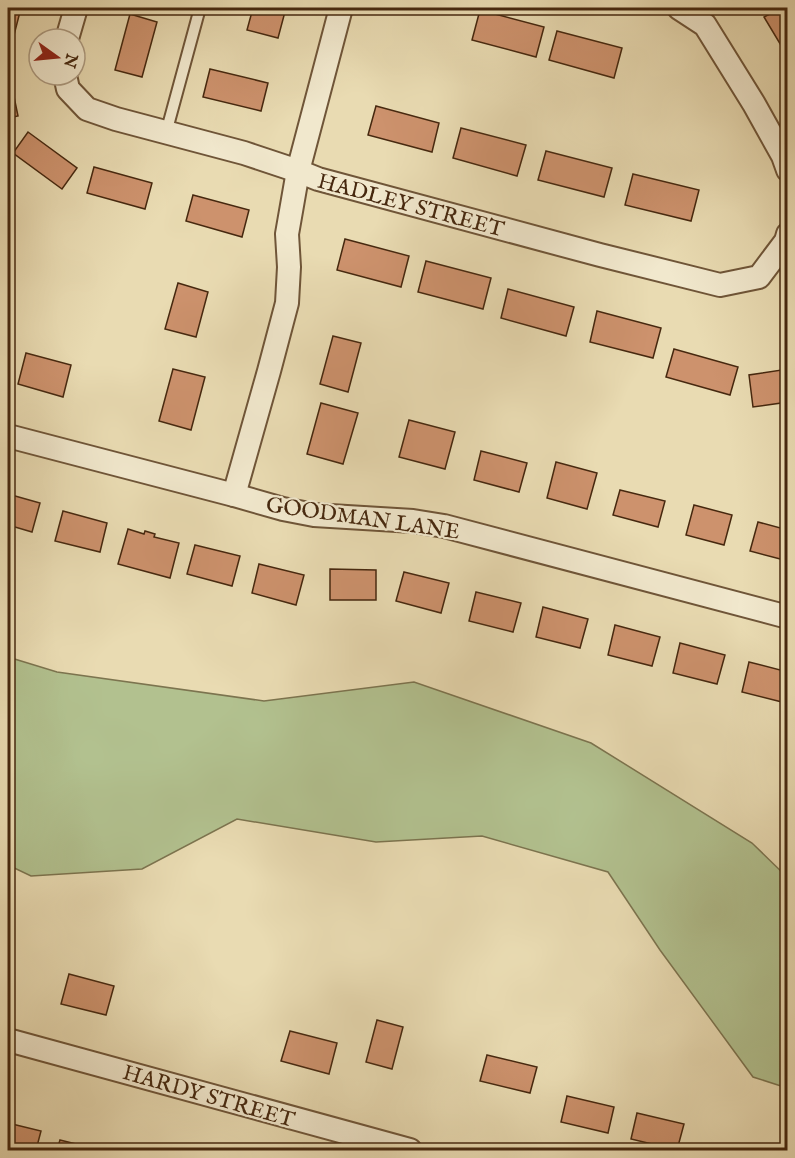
<svg xmlns="http://www.w3.org/2000/svg" width="795" height="1158" viewBox="0 0 795 1158" font-family="'IM FELL English',serif">
<style>
.green{fill:#b2c18f;stroke:#7c744f;stroke-width:1.5}
.building{fill:#cd926d;stroke:#46280f;stroke-width:1.5}
.lines{fill:none;stroke-linecap:round;stroke-linejoin:round}
.service-casing{stroke:#6f5538;stroke-width:14}
.minor-casing{stroke:#6f5538;stroke-width:26}
.service{stroke:#f1e8cd;stroke-width:10}
.minor{stroke:#f1e8cd;stroke-width:22}
.labels{text-anchor:middle;stroke-width:4.5;stroke-linejoin:round;paint-order:stroke}
.street-label{font-size:22px;fill:#46280f;stroke:#f1e8cd}
</style>
<rect width="100%" height="100%" fill="#e9dbb2"/>
<filter id="stains"><feTurbulence type="fractalNoise" baseFrequency=".00333" numOctaves="4"/><feColorMatrix values="0 0 0 0 .2 0 0 0 0 .09 0 0 0 0 .02 0 0 0 .5 -.17"/></filter>
<radialGradient id="worn" r=".72"><stop offset=".6" stop-color="#630" stop-opacity="0"/><stop offset="1" stop-color="#630" stop-opacity=".3"/></radialGradient>
<path class="green" d="M8,657L57,672L264,701L414,682L591,743L752,843L787,877V1088L753,1077L660,950L608,872L482,836L376,842L237,819L142,869L31,876L8,865Z"/>
<g class="building">
<path d="M8,8H21L14,35L8,33Z"/>
<path d="M253,8H286L278,38L247,30Z"/>
<path d="M781,8H788V57L764,17Z"/>
<path d="M480,10L544,27L536,57L472,40Z"/>
<path d="M130,14L157,22L142,77L115,70Z"/>
<path d="M557,31L622,48L614,78L549,60Z"/>
<path d="M8,68L18,116L8,118Z"/>
<path d="M210,69L268,83L261,111L203,97Z"/>
<path d="M376,106L439,123L432,152L368,135Z"/>
<path d="M461,128L526,145L517,176L453,158Z"/>
<path d="M28,132L77,168L62,189L13,153Z"/>
<path d="M546,151L612,168L604,197L538,180Z"/>
<path d="M94,167L152,183L145,209L87,193Z"/>
<path d="M633,174L699,190L691,221L625,205Z"/>
<path d="M193,195L249,210L242,237L186,221Z"/>
<path d="M345,239L409,256L401,287L337,270Z"/>
<path d="M426,261L491,278L483,309L418,292Z"/>
<path d="M178,283L208,292L196,337L165,329Z"/>
<path d="M508,289L574,307L566,336L501,318Z"/>
<path d="M597,311L661,328L653,358L590,342Z"/>
<path d="M333,336L361,343L348,392L320,384Z"/>
<path d="M674,349L738,367L730,395L666,377Z"/>
<path d="M26,353L71,365L63,397L18,384Z"/>
<path d="M173,369L205,377L191,430L159,421Z"/>
<path d="M788,369V402L753,407L749,375Z"/>
<path d="M321,403L358,413L343,464L307,454Z"/>
<path d="M409,420L455,432L445,469L399,457Z"/>
<path d="M481,451L527,463L519,492L474,480Z"/>
<path d="M556,462L597,473L587,509L547,498Z"/>
<path d="M620,490L665,501L658,527L613,515Z"/>
<path d="M8,494L40,503L32,532L8,525Z"/>
<path d="M694,505L732,515L724,545L686,535Z"/>
<path d="M63,511L107,523L100,552L55,541Z"/>
<path d="M758,522L788,530V561L750,551Z"/>
<path d="M128,529L144,534L145,531L155,534L154,537L179,543L170,578L118,564Z"/>
<path d="M195,545L240,556L232,586L187,574Z"/>
<path d="M259,564L304,575L296,605L252,593Z"/>
<path d="M330,569L376,570V600H330Z"/>
<path d="M404,572L449,583L441,613L396,601Z"/>
<path d="M476,592L521,603L513,632L469,621Z"/>
<path d="M543,607L588,619L580,648L536,637Z"/>
<path d="M615,625L660,637L652,666L608,655Z"/>
<path d="M680,643L725,655L717,684L673,673Z"/>
<path d="M749,662L788,672V697L786,703L742,692Z"/>
<path d="M69,974L114,986L106,1015L61,1004Z"/>
<path d="M377,1020L403,1027L392,1069L366,1062Z"/>
<path d="M290,1031L337,1043L329,1074L281,1061Z"/>
<path d="M487,1055L537,1067L530,1093L480,1081Z"/>
<path d="M567,1096L614,1107L608,1133L561,1122Z"/>
<path d="M637,1113L684,1124L677,1150L631,1139Z"/>
<path d="M8,1123L41,1131L36,1150H8Z"/>
<path d="M60,1140L100,1150H57Z"/>
</g>
<g class="lines">
<defs>
<path id="service" d="M166,133L200,8"/>
<g id="minor">
<path d="M679,8L705,25L754,104L783,156L788,170"/>
<path d="M67,39L76,8"/>
<path d="M65,75L68,89L87,109L116,119L244,153L298,171L318,179L600,255L720,285L759,277L786,241L788,234"/>
<path d="M8,436L234,495L283,509L314,515L413,521L444,526L788,617"/>
<path d="M234,495L269,371L287,303L289,267L287,234L298,171L341,8"/>
<path d="M8,1040L410,1150"/>
</g>
</defs>
<use href="#service" class="service-casing"/>
<use href="#minor" class="minor-casing"/>
<use href="#service" class="service"/>
<use href="#minor" class="minor"/>
</g>
<g class="labels">
<g class="street-label">
<text transform="translate(411 204) rotate(15)" y="8">HADLEY STREET</text>
<text transform="translate(363 517) rotate(8)" y="8">GOODMAN LANE</text>
<text transform="translate(209 1095) rotate(16)" y="8">HARDY STREET</text>
</g>
</g>
<rect width="795" height="1158" fill="none" stroke="#e9dbb2" stroke-width="30"/>
<rect x="9" y="9" width="777" height="1140" fill="none" stroke="#46280f" stroke-width="3"/>
<rect x="15" y="15" width="765" height="1128" fill="none" stroke="#46280f" stroke-width="1.5"/>
<g transform="translate(57 57) rotate(105)"><circle r="28" fill="#f1e8cd" stroke="#ad9b81" stroke-width="1.5"/>
<path d="M0-4.5L10 22L0 15L-10 22Z" fill="#8f2418"/>
<text y="-9" font-size="16" font-weight="bold" text-anchor="middle" fill="#46280f">N</text>
</g>
<rect width="100%" height="100%" filter="url(#stains)"/>
<rect width="100%" height="100%" fill="url(#worn)"/>
</svg>
